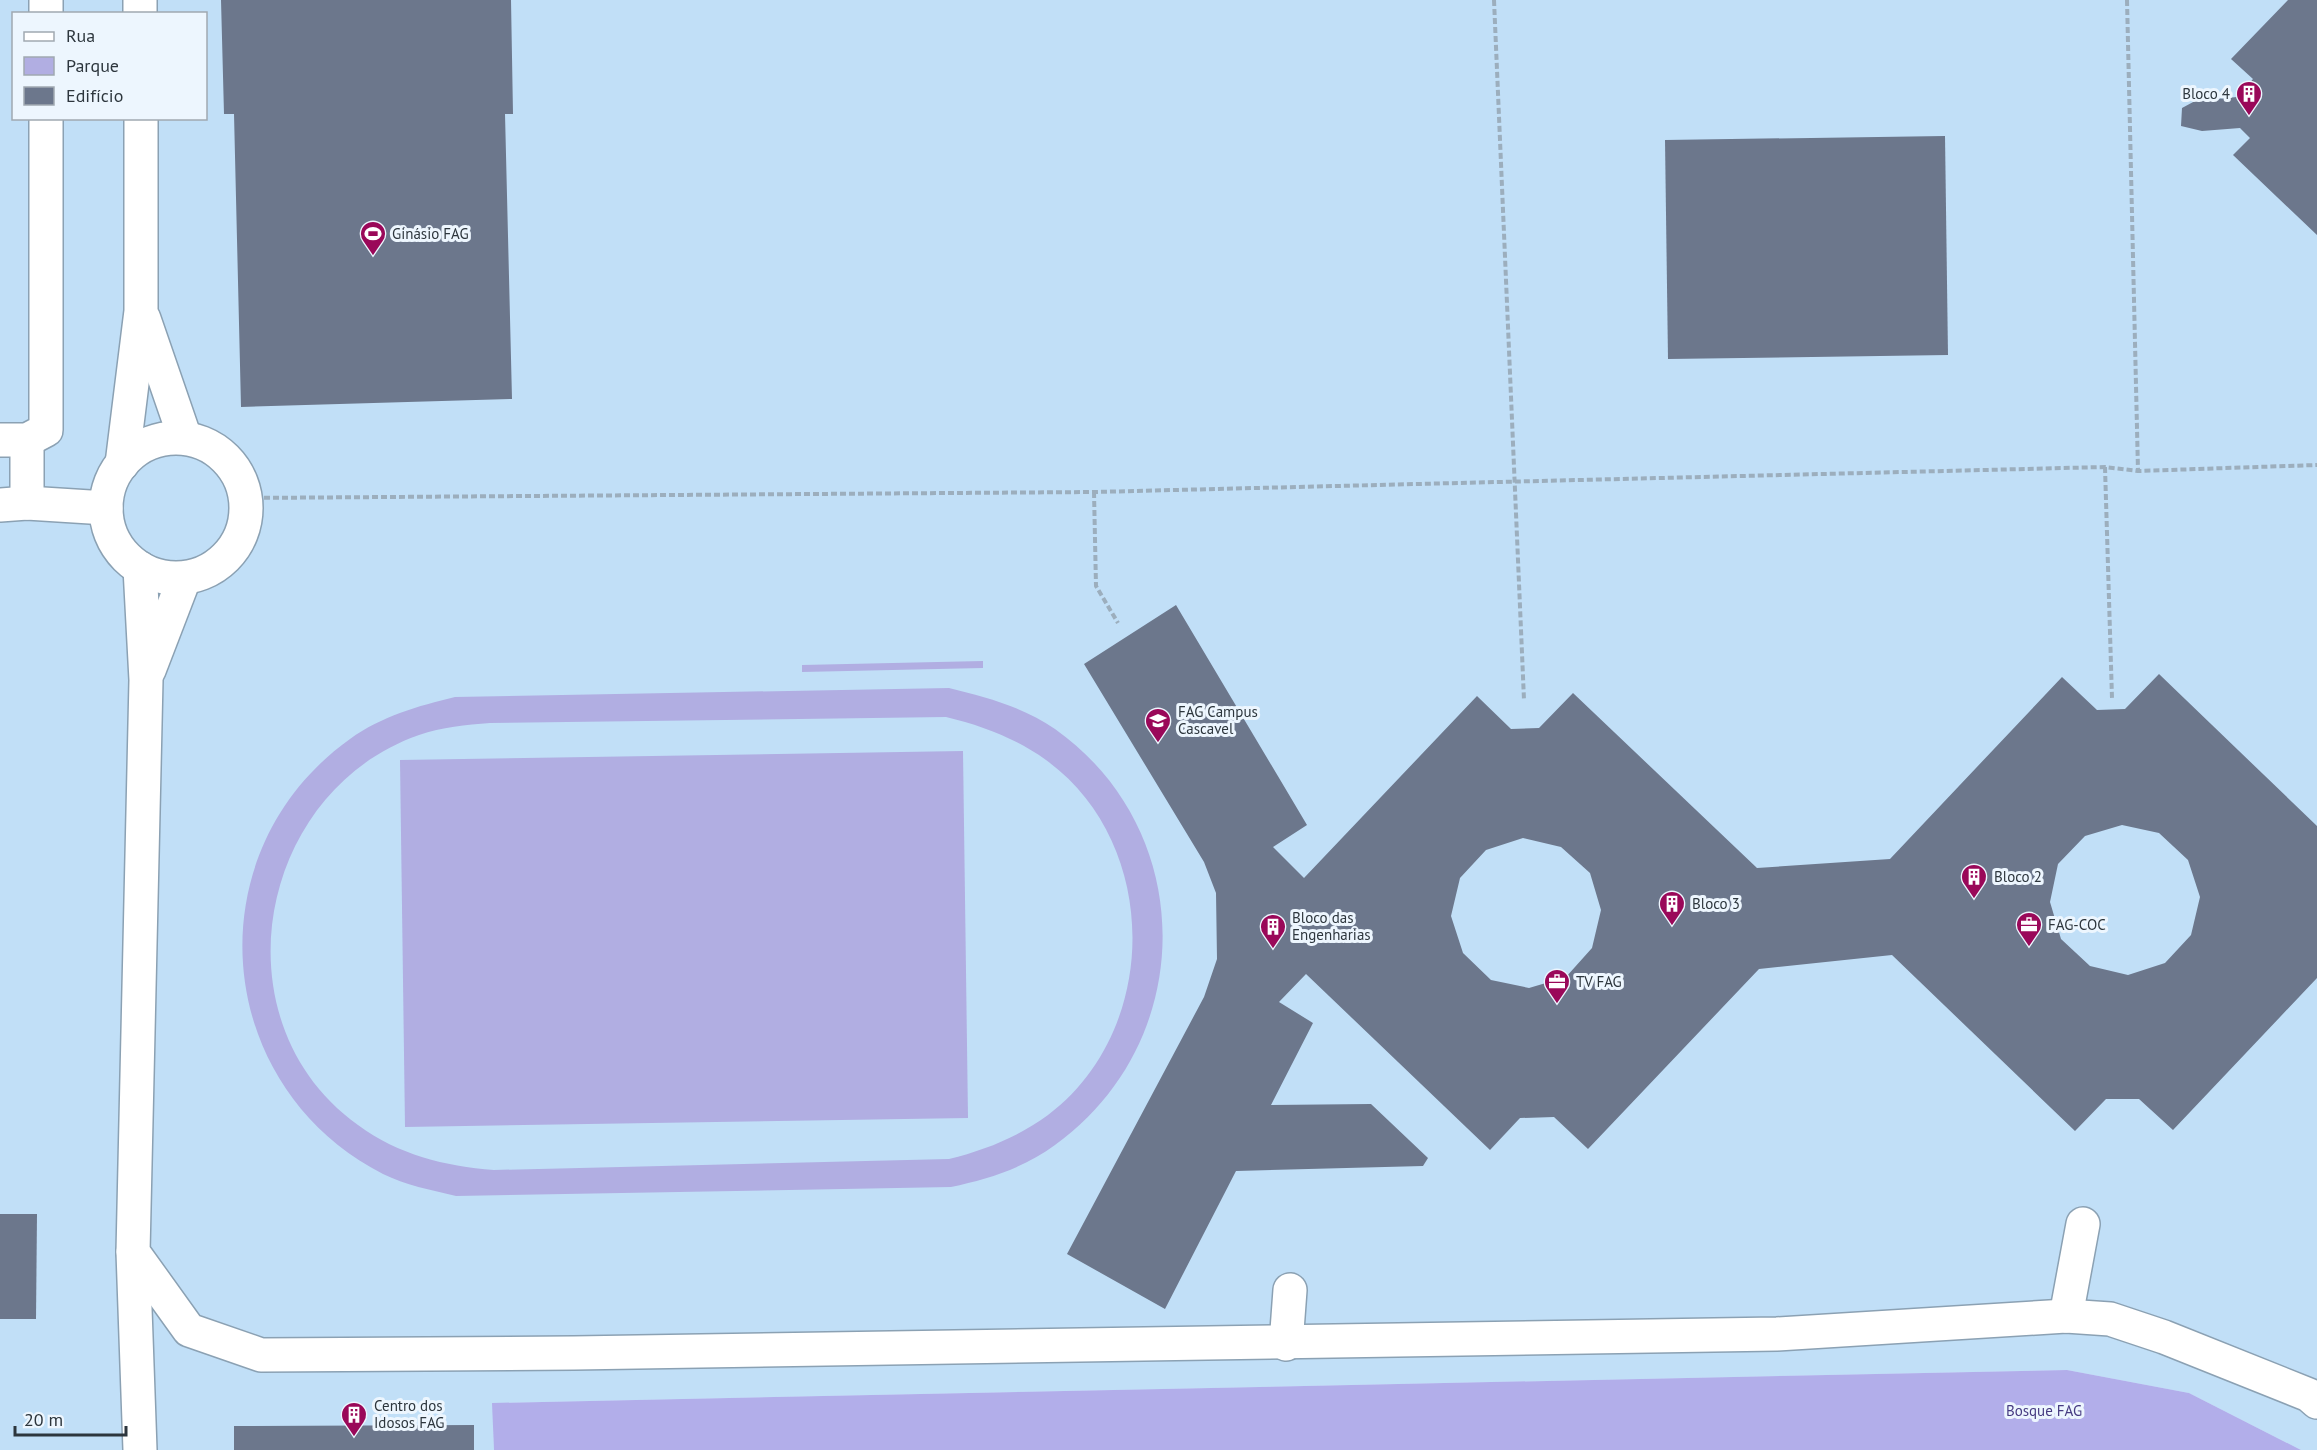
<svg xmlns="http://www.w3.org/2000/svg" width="2317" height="1450" viewBox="0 0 2317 1450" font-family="'PT Sans',sans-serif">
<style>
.built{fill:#c1dff7;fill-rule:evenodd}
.green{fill:#b1aee2;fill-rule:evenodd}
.forest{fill:#b2aeea}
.building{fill:#6c778c;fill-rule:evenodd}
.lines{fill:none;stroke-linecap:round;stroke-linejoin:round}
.minor-casing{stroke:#8ba1b3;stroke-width:36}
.path{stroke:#9caebd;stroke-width:4;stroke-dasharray:6 3;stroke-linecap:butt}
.minor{stroke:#fff;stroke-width:33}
.labels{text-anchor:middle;stroke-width:6;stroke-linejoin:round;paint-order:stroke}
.poi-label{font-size:15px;fill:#2d363d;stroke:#edf6fe;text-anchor:start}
.park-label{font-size:15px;fill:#463b82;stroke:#edf6fe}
</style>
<rect width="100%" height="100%" fill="#d4ebfe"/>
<path class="built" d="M0,0H2317V1450H2301L2189,1393L2067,1370L493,1403L494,1450H0ZM14,14H206V118H14Z"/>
<g class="green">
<path d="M983,661V668L802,672V665Z"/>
<path d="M949,688C986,697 1023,707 1055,729C1199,831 1198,1042 1055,1145C1024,1168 988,1179 951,1187L456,1196C431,1190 405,1185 383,1174C211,1086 193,851 350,739C382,716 418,706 455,697ZM946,717C983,726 1015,738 1046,760C1161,843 1161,1030 1048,1115C1018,1137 985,1150 949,1159L494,1170C444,1166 399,1155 358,1125C215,1023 256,792 419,735C442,727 466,725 490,723Z"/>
<path d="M963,751L968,1118L405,1127L400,760Z"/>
</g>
<path class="forest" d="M2067,1370L2189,1393L2301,1450H494L492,1403Z"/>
<g class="building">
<path d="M221,0H511L513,114H505L512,399L241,407L234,114H224Z"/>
<path d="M2288,0H2317V235L2233,155L2250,138L2240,128L2202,131L2181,126L2182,108L2195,101L2237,97L2253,79L2231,59Z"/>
<path d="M1945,136L1948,355L1668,359L1665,140Z"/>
<path d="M1176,605L1307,825L1273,847L1304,878L1477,696L1511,729L1539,728L1573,693L1757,868L1890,859L2062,677L2097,710L2125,709L2159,674L2317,826V978L2173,1130L2139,1099H2106L2075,1131L1892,955L1759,969L1588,1149L1554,1117L1520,1118L1490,1150L1306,974L1279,1002L1313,1023L1271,1105L1371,1104L1428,1158L1423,1166L1236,1171L1165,1309L1067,1254L1204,997L1217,959L1216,893L1204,862L1084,664ZM2122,825L2159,833L2188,860L2200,897L2191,935L2165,963L2128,975L2090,966L2061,939L2050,902L2058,864L2085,836ZM1523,838L1561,847L1590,873L1601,910L1592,948L1566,977L1529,988L1491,980L1463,953L1451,916L1460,878L1486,850Z"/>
<path d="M0,1214H37L36,1319H0Z"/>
<path d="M474,1425V1450H234V1426Z"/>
</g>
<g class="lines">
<defs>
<g id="minor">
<path d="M46,0V14"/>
<path d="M140,0V14"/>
<path d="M144,319L185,438"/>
<circle cx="176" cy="508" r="70"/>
<path d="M0,440H27L46,430V118"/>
<path d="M122,464L141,311V118"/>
<path d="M27,503V440"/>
<path d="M0,505L27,503L106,508"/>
<path d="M140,568L146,680L133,1252L189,1330L261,1355L574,1353L1777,1334L2066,1316L2110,1319L2164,1337L2309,1395L2317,1402"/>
<path d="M149,670L184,579"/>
<path d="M133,1252L140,1450"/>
<path d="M2066,1316L2083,1224"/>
<path d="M1286,1344L1290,1290"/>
</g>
</defs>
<use href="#minor" class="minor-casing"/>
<g class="path">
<path d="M1494,0L1524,700"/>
<path d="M2127,0L2138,471"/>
<path d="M2105,467L2112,698"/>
<path d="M1094,492L1096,586L1118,623"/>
<path d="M246,498L1094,492L2105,467L2138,471L2317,465"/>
</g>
<use href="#minor" class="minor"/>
</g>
<defs>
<symbol id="building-pin" viewBox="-11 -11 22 30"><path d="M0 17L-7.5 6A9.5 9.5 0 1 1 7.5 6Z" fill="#9a0859" stroke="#edf6fe"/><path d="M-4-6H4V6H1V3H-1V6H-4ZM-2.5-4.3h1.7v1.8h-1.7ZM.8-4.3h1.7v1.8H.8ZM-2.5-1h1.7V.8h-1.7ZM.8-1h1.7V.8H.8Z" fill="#fff"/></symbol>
<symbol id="stadium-pin" viewBox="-11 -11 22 30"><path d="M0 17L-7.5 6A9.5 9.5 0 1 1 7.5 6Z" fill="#9a0859" stroke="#edf6fe"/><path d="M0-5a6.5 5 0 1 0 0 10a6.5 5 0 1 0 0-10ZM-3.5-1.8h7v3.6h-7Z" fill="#fff"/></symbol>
<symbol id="university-pin" viewBox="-11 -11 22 30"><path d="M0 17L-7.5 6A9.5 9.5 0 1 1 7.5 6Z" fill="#9a0859" stroke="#edf6fe"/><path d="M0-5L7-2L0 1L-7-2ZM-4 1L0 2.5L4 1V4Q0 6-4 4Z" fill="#fff"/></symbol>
<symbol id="office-pin" viewBox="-11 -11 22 30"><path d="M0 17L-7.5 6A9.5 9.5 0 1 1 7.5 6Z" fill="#9a0859" stroke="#edf6fe"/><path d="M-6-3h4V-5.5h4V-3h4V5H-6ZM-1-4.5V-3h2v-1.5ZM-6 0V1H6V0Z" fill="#fff"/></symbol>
</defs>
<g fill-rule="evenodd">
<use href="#building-pin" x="2234" y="79" width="30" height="40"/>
<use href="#stadium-pin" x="358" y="219" width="30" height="40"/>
<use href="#university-pin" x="1143" y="706" width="30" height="40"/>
<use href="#building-pin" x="1959" y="862" width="30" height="40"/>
<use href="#building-pin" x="1657" y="889" width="30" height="40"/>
<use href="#office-pin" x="2014" y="910" width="30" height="40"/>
<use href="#building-pin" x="1258" y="912" width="30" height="40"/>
<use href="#office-pin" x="1542" y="967" width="30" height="40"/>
<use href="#building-pin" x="339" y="1400" width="30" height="40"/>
</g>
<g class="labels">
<g class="poi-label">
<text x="2230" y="99" text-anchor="end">Bloco 4</text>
<text x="392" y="239">Ginásio FAG</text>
<text x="1178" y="717">FAG Campus<tspan x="1178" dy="17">Cascavel</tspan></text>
<text x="1994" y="882">Bloco 2</text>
<text x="1692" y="909">Bloco 3</text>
<text x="1292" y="923">Bloco das<tspan x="1292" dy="17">Engenharias</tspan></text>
<text x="2048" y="930">FAG-COC</text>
<text x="1576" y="987">TV FAG</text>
<text x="374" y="1411">Centro dos<tspan x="374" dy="17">Idosos FAG</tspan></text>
</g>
<g class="park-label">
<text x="2044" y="1416">Bosque FAG</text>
</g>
</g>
<rect x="12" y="12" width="195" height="108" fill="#edf6fe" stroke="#a0a9b1" stroke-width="1.5"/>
<rect x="24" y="32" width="30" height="9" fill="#ffffff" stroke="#a0a9b1" stroke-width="1.5"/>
<text x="66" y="42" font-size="18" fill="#2d363d">Rua</text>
<rect x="24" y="57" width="30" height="18" fill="#b1aee2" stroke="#a0a9b1" stroke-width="1.5"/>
<text x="66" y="72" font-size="18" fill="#2d363d">Parque</text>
<rect x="24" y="87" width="30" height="18" fill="#6c778c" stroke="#a0a9b1" stroke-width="1.5"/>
<text x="66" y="102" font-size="18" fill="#2d363d">Edifício</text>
<path d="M15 1426v9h111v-9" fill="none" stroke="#2d363d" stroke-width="3"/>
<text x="24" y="1426" font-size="18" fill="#2d363d" stroke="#edf6fe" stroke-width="4.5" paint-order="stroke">20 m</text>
</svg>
